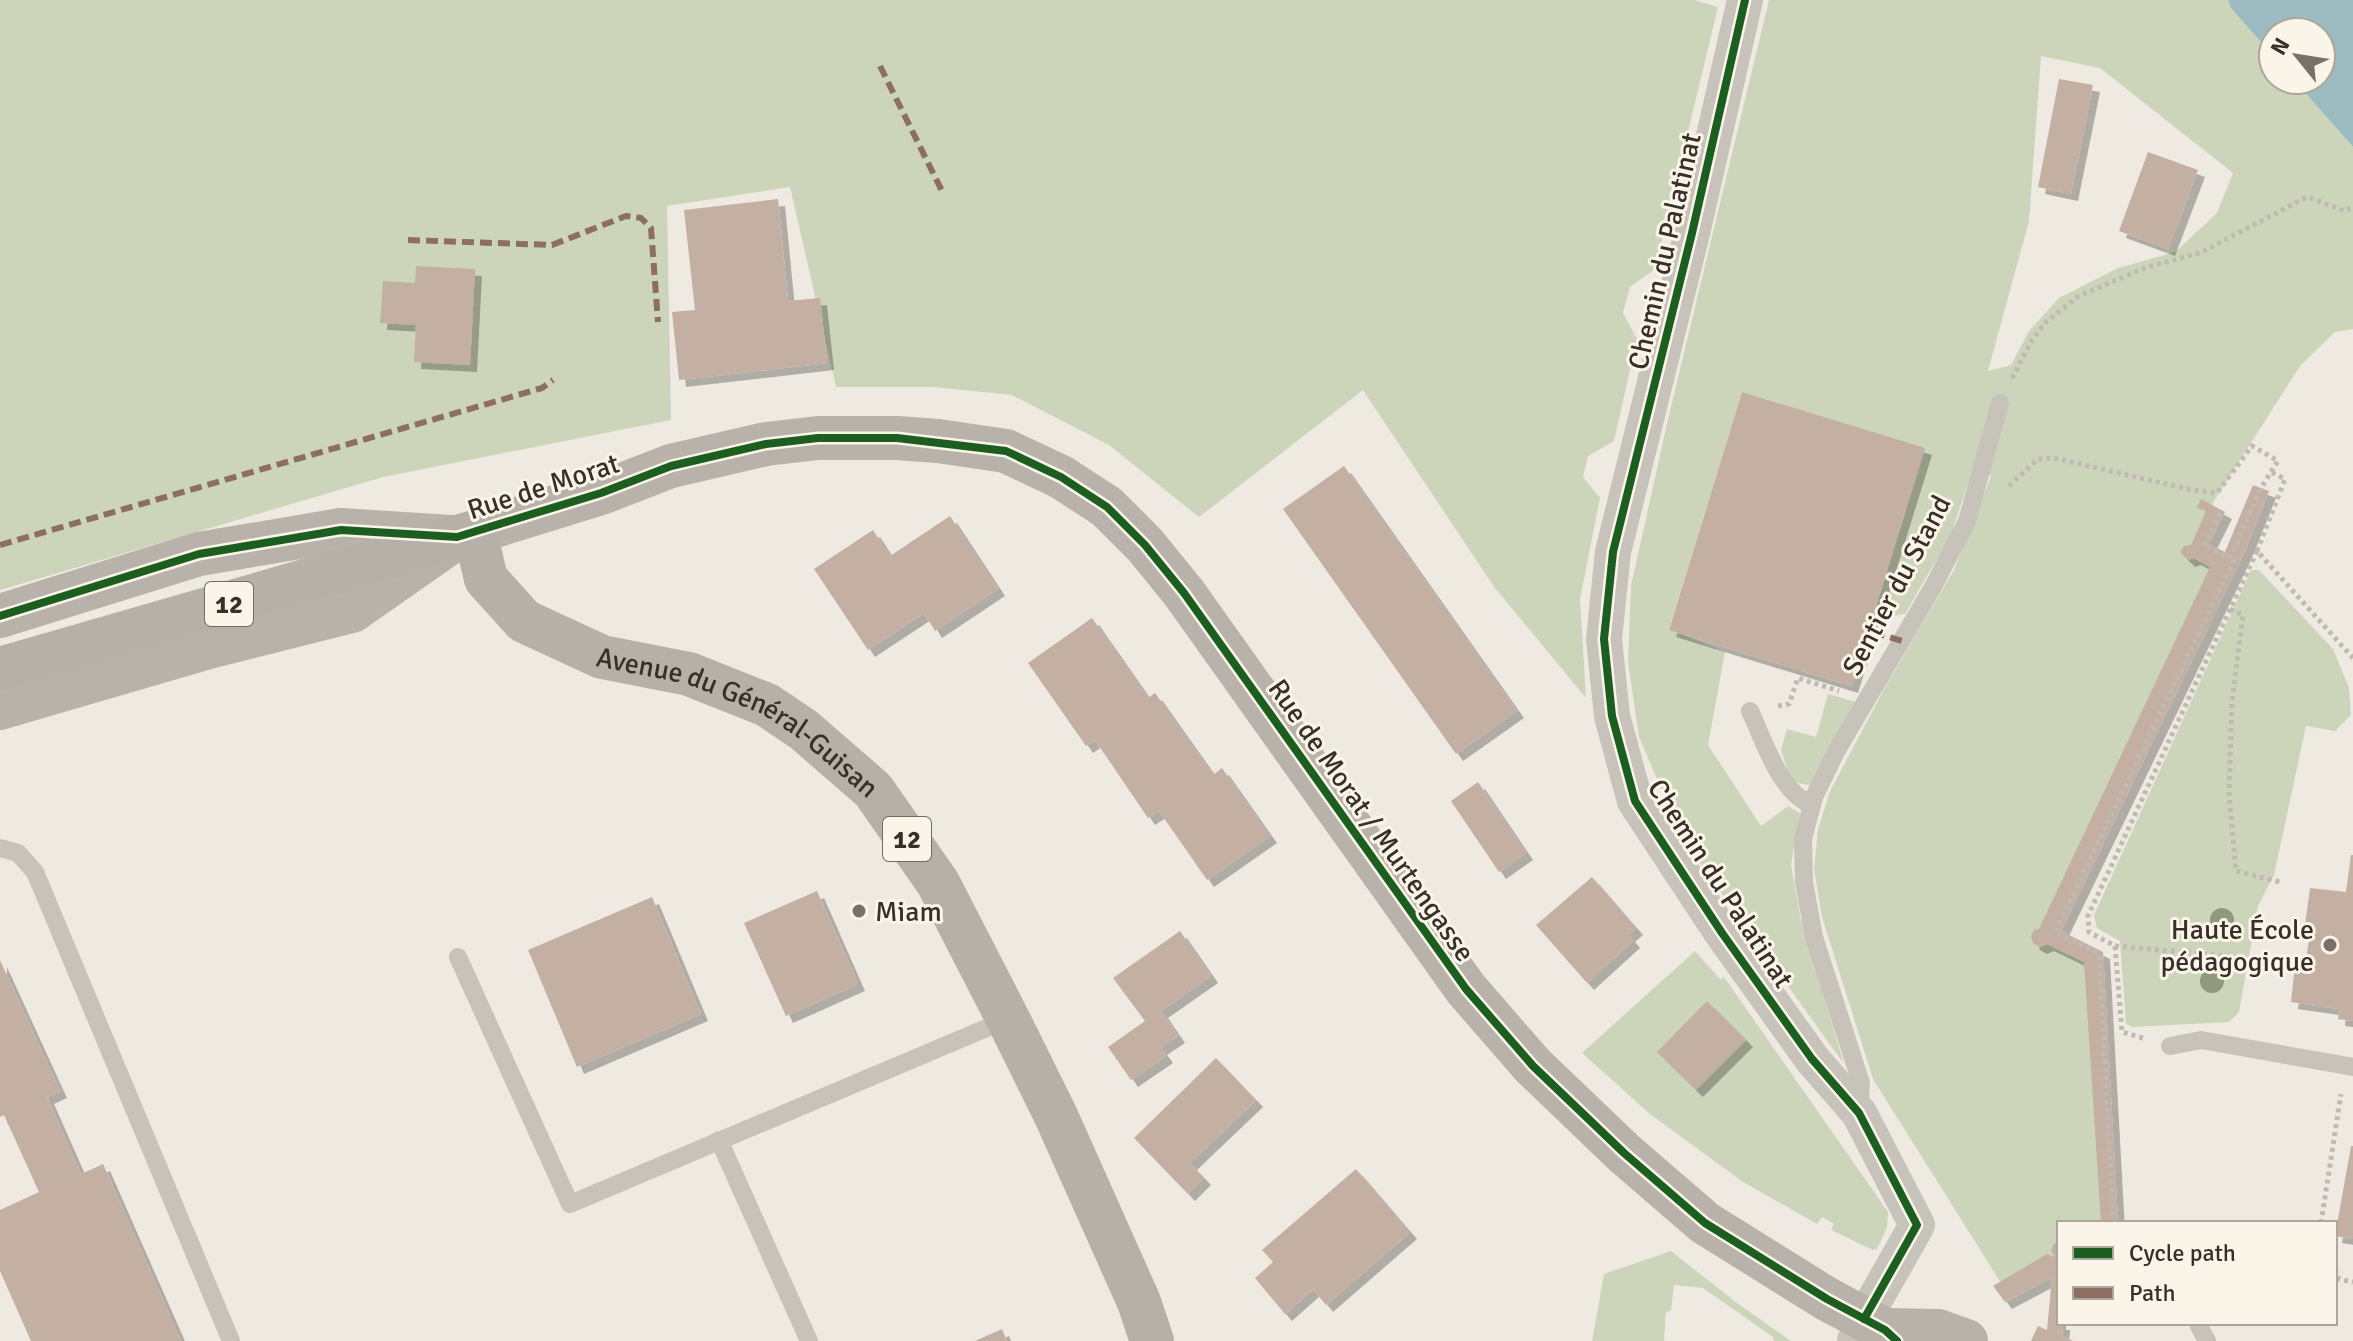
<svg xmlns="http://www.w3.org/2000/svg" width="2353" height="1341" viewBox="0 0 2353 1341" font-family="Signika,sans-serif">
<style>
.green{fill:#ccd5ba;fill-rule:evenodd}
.water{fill:#9cbbc0}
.building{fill:#c3b0a2;filter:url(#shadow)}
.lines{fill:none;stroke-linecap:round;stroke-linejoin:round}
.path{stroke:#c0bab2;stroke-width:5;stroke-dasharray:4 4;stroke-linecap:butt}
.service{stroke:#c7c2ba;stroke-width:18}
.minor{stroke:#c7c2ba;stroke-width:36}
.secondary{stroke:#b8b2aa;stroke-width:44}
.primary{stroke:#b6b0a9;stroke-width:44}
.quiet{stroke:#8d6e63;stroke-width:6;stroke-dasharray:12 6;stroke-linecap:butt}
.cycleway-casing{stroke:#fbf5e9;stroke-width:13}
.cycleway{stroke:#1b5e20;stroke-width:8}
.tree{fill:#8f9a7c}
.poi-dot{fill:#787169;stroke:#fbf5e9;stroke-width:3}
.labels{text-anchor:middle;stroke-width:6;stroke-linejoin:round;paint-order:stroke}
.shield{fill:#fbf5e9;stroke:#726b62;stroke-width:2}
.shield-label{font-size:26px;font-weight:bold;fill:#383028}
.street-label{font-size:28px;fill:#383028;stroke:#fbf5e9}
.poi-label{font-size:28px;fill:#383028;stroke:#fbf5e9;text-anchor:start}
</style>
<defs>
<filter id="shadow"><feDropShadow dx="7" dy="7" stdDeviation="0" flood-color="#0004"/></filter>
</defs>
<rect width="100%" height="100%" fill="#eeeae1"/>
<g class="green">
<path d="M0,0H1694L1718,7L1655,269L1630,287L1623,313L1637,339L1614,441L1588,456L1583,477L1600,498L1580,599L1586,698L1495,588L1363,390L1199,517L1109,445L1012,395L933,387H836L790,187L667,206L671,420L383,477L0,590Z"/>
<path d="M1769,0H2228L2231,8L2273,56V80H2294L2353,147V329L2335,332L2300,366L2214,501L2192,547L2218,566L2040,937L2086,961L2102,1223H2059V1257L2001,1283L1873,1079L1822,917L1814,869L1818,829L1830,791L1888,682L1954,570L1991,476L1976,459L1951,535L1905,614L1893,616L1875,610L1924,449L1742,392L1669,629L1725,652L1708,745L1761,826L1788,806L1800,813L1791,865L1801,920L1844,1064L1701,865L1672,814L1639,737L1628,662L1631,586L1669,415ZM2041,56L2100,68L2233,173L2217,213L2175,252L2118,268L2059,298L2029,331L2011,365L1988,371L2029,221Z"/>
<path d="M2251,570H2259L2333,649L2349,688L2351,715L2335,731L2306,726L2274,875L2258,906L2239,1012L2229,1022L2133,1027L2126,1024L2120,941L2097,928L2094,915Z"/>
<path d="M1828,694L1855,702L1812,786L1791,781L1781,750L1787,729L1816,737Z"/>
<path d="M1695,951L1721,980L1724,977L1888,1212L1887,1228L1877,1249L1873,1250L1831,1230L1834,1224L1822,1217L1817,1224L1743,1182L1650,1114L1582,1053Z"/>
<path d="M1671,1251L1737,1303L1791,1341H1774L1773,1337L1703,1288L1674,1285L1671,1311L1666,1312L1664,1341H1592L1604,1274Z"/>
</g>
<path class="water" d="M2228,0H2353V147L2294,80H2321V32H2273V56L2231,8Z"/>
<g class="building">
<path d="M2059,79L2093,85L2071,194L2038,187Z"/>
<path d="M2148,152L2198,170L2168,249L2119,231Z"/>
<path d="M778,199L788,301L820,298L827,363L679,380L672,312L695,310L684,210Z"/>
<path d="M416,266L475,269L470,365L414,362L416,325L380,323L383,281L415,283Z"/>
<path d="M1742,392L1925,448L1851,686L1669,630Z"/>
<path d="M1344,466L1517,711L1456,754L1283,509Z"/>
<path d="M2253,485L2269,491L2244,553L2061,931L2103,952L2118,1223H2101L2084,962L2047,944L2040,947L2033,943L2031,936L2034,930L2039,929L2210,567L2194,558L2188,560L2180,552L2184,546L2191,545L2206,511L2197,508L2201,499L2225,512L2209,544L2225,552Z"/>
<path d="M950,516L998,589L935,631L924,613L868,650L814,569L873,530L890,556Z"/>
<path d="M1092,618L1148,698L1155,693L1213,775L1222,768L1270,836L1207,880L1159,811L1148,818L1095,740L1086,746L1028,663Z"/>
<path d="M1478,782L1526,853L1499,872L1451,801Z"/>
<path d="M2351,855H2353V1021L2338,1019L2339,1009L2291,1002L2295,965L2305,966L2311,926L2305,925L2310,888L2346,892Z"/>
<path d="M1592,877L1636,928L1628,935L1633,941L1587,983L1536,925Z"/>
<path d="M817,891L858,984L786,1016L744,923Z"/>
<path d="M652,897L701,1014L577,1067L528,950Z"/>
<path d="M1180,931L1211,976L1161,1011L1178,1036L1160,1048L1166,1056L1131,1080L1108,1047L1145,1021L1113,978Z"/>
<path d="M0,960L60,1091L47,1097L81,1174L103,1164L181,1341H31L0,1271V1210L39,1192L4,1115L0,1117Z"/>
<path d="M1707,1001L1746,1040L1696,1090L1657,1052Z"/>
<path d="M1216,1058L1256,1100L1190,1163L1204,1178L1188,1194L1134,1138Z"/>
<path d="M2351,1146H2353V1239L2335,1236Z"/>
<path d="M1356,1169L1410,1232L1326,1305L1313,1289L1285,1314L1255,1278L1273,1262L1262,1250Z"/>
<path d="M2059,1241V1323H2063L2062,1336L2073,1341H2031L2038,1326L2047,1330L2052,1277L2005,1302L1993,1286L2047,1254L2054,1257L2051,1250L2054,1244Z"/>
<path d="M1002,1329L1007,1341H975Z"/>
</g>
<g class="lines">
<g class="path">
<path d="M2012,378L2032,340L2046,322L2079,296L2147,267L2200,253L2307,197L2345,211L2353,207"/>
<path d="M2009,486L2038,459L2054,458L2192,490L2217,493L2252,446L2278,461L2261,488L2230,558L2234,560L2055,932L2099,954L2113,1223"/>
<path d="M2220,513L2204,546L2230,558"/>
<path d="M2257,551L2285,479L2271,472"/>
<path d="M2230,609L2243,615L2232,701L2229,794L2236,871L2280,882"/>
<path d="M1778,706L1789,704L1798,678L1839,691"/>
<path d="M2115,946L2260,959"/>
<path d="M2143,1038L2122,1032L2115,946L2089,932L2088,916L2257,551L2353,658"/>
<path d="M2321,1223L2341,1094"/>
<path d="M2335,1269L2339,1279L2353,1282"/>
<path d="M2059,1335L2060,1323"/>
</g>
<g class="service">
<path d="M1750,711C1765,742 1779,792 1812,805"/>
<path d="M0,848L18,853L35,872L231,1341"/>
<path d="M458,957L570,1204L1008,1019"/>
<path d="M2170,1046L2201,1040L2353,1067"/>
<path d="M1859,1110L1861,1083L1814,937L1804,882L1803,839L1814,797L1837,750L1933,587L1967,521L2000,403"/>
<path d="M719,1140L809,1341"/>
<path d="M2199,1326L2207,1341"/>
</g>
<path class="minor" d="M1745,0L1692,233L1613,552L1604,639L1612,716L1635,801L1722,933L1812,1059L1859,1113L1917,1225L1870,1308L1855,1341"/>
<g class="secondary">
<path d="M475,532L601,493L671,466L766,444L818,438H897L938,441L1006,451L1061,477L1107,507L1145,545L1184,593L1466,989L1533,1066L1624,1153L1705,1223L1827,1299L1885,1330L1897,1341"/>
<path d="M0,616L199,554L341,530L450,537"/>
<path d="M0,708L209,647L352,611L452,541"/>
<path d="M1885,1330L1938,1331L1966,1341"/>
</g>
<path class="primary" id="s1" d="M0,669L475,532L486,579L524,621L602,657L689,674L767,705L804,730L873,790L938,883L1008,1019L1056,1116L1139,1302L1152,1341"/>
<g class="quiet">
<path d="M880,66L942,191"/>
<path d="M408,240L552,245L626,216L641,218L651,228L658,322"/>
<path d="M0,545L542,388L553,380"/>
<path d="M1873,632L1902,641"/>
</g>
<defs>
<g id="cycleway">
<path d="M1745,0L1692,233L1613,552L1604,639L1612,716L1635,801L1722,933L1812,1059L1859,1113L1917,1225L1864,1319"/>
<path d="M0,616L199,554L341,530L457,537L601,493L671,466L766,444L818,438H897L1006,451L1061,477L1107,507L1145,545L1184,593L1466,989L1533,1066L1624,1153L1705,1223L1827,1299L1885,1330L1897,1341"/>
</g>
</defs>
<use href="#cycleway" class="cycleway-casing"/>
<use href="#cycleway" class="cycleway"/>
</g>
<g class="tree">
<circle cx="2222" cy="920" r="12"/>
<circle cx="2212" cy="981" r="12"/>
</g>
<g class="poi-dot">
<circle cx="859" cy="911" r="8"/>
<circle cx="2330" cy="945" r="8"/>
</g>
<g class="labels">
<g class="shield">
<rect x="205" y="582" width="48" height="44" rx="6"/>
<rect x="883" y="817" width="48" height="44" rx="6"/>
</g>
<g class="shield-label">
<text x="229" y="613">12</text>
<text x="907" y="848">12</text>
</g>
<g class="street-label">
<text transform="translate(1664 251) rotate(-77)" y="10">Chemin du Palatinat</text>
<text transform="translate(543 486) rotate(-18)" y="10">Rue de Morat</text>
<text transform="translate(1896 585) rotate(-62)" y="10">Sentier du Stand</text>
<text dy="10" stroke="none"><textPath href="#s1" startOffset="838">Avenue du Général-Guisan</textPath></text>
<text transform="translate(1372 820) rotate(55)" y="10">Rue de Morat / Murtengasse</text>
<text transform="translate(1721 883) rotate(57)" y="10">Chemin du Palatinat</text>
</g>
<g class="poi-label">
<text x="875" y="921">Miam</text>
<text x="2314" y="939" text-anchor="end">Haute École<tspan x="2314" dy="32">pédagogique</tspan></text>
</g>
</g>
<rect x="2057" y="1221" width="280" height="104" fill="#fbf5e9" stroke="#ada69c" stroke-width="2"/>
<rect x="2073" y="1247" width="40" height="12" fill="#1b5e20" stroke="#ada69c" stroke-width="2"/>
<text x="2129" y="1261" font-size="24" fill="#383028">Cycle path</text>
<rect x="2073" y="1287" width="40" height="12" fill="#8d6e63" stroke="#ada69c" stroke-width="2"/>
<text x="2129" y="1301" font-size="24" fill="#383028">Path</text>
<g transform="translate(2297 56) rotate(300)"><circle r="38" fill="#fbf5e9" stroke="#ada69c" stroke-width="2"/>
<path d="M0-6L14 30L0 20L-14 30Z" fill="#787169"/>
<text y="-12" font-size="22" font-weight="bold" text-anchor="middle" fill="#383028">N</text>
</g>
</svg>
